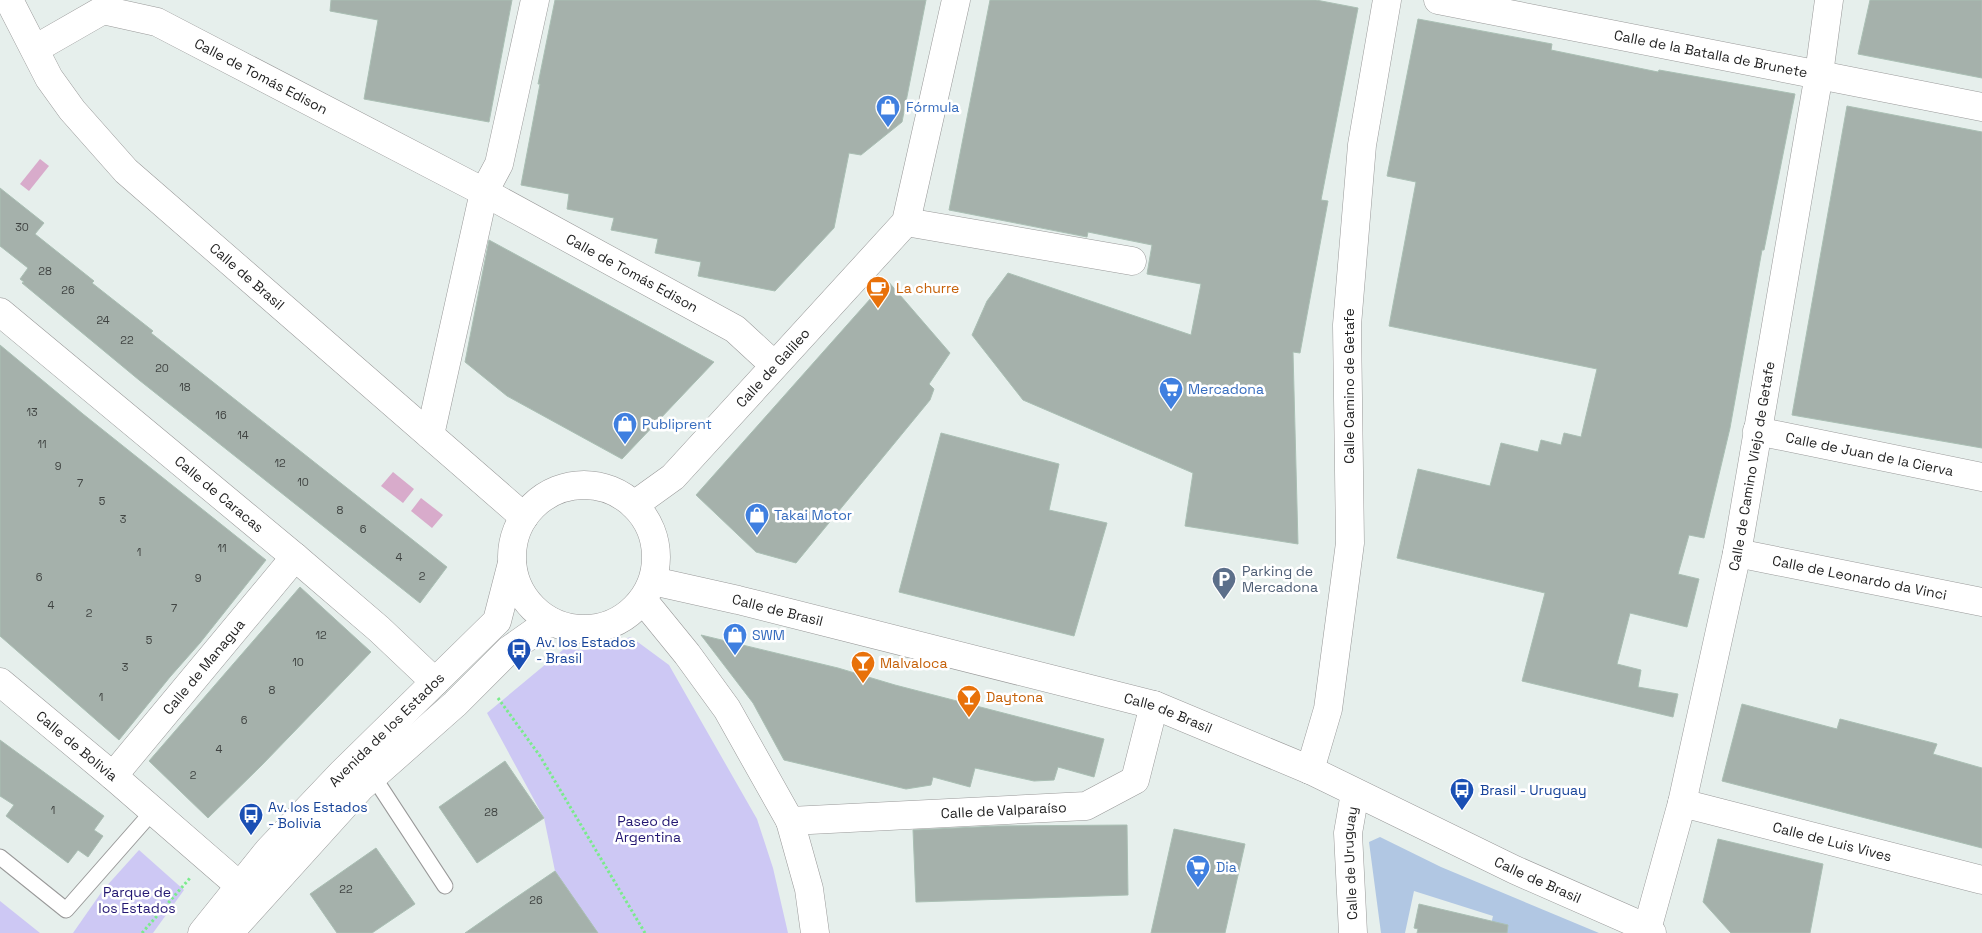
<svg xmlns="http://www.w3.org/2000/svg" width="1982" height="933" viewBox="0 0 1982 933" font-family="'Space Grotesk',sans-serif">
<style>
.grass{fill:#b1c7e3}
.park{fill:#cdc8f4}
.water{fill:#d8abcb}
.building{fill:#a5b1ab;stroke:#aabfb4}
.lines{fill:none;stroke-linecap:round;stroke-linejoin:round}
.service-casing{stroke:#999;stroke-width:17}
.minor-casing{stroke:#999;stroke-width:29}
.tertiary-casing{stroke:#999;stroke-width:29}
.path{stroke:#7aeb8c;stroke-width:3;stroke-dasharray:2.5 2.5;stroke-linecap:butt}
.service{stroke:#fff;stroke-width:15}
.minor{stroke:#fff;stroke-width:28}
.tertiary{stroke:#fff;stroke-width:28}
.labels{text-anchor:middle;stroke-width:5;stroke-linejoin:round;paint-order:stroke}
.number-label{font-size:11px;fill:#404442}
.street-label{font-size:14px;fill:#1f1f1f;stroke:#fff}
.shop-label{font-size:14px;fill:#366cbe;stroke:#fff;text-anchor:start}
.food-label{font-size:14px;fill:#c56008;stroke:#fff;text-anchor:start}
.service-label{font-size:14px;fill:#4e5e75;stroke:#fff;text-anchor:start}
.transit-label{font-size:14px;fill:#164399;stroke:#fff;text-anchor:start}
.park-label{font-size:14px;fill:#231772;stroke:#fff}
</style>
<rect width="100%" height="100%" fill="#e6efec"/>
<path class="grass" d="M1380,837L1441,867L1599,933H1489L1493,916L1414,891L1405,933H1381L1369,842Z"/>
<g class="park">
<path d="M631,637L669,665L757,819L773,868L788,933H597L555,871L544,818L487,713L564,649L585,650Z"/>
<path d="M139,850L184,890L153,933H73L103,890Z"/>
<path d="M0,901L40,933H0Z"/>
</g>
<g class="water">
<path d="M40,159L49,166L29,191L20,184Z"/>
<path d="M393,472L414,489L403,503L381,486Z"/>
<path d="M421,498L443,515L432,528L411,511Z"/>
</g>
<g class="building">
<path d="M331,0H512L489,122L364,99L378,20L330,11Z"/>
<path d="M555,0H926L902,122L861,155L849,153L834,228L775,291L698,276L701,262L655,253L658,239L611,230L614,218L567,209L569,194L521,185L540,84H538Z"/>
<path d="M990,0H1316L1358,8L1321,200L1328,201L1300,353L1293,352L1298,544L1185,526L1193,473L1023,400L972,335L987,301L1008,273L1191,335L1201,284L1147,274L1152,245L1088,232L1087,237L949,210Z"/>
<path d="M1870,0H1982V78L1858,54Z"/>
<path d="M1418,19L1552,44L1551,50L1658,72L1659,70L1795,94L1764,250H1762L1730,428L1704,538L1689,535L1678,574L1699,579L1687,627L1630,613L1617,664L1641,670L1638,687L1678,694L1673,717L1522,681L1545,593L1397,558L1418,469L1490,486L1501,443L1538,452L1541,440L1561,445L1564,433L1581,437L1597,369L1389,326L1416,182L1387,176Z"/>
<path d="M1847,106L1982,132V448L1792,415Z"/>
<path d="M0,188L44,223L35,234L94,281L92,283L153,331L151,333L447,567L420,603L139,380L22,283L24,282L20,279L28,268L0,246Z"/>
<path d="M489,240L714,362L622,459L507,396L465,362Z"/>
<path d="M887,280L950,353L929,384L934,389L930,400L796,563L756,552L696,495Z"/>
<path d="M0,345L83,414L266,560L200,643L170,677L119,740L0,636Z"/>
<path d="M941,433L1059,464L1049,510L1107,523L1074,636L899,592Z"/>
<path d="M300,587L371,652L262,765L208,818L149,761Z"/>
<path d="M701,635L838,668L895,685L1104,739L1094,777L1058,767L1054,780L1034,781L975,768L970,787L933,777L931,785L906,789L784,760L753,703Z"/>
<path d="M1742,704L1837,729L1840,719L1937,744L1933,754L1982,768V848L1722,781Z"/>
<path d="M0,740L104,816L94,830L103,836L88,857L78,850L68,863L6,816L14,805L0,796Z"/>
<path d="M505,761L544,818L477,863L439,807Z"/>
<path d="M1127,825L1128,895L916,902L913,830L998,826Z"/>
<path d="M1174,829L1245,844L1225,933H1151Z"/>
<path d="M1718,839L1823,864L1810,933H1731L1703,902Z"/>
<path d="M376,848L415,904L372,933H337L310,894Z"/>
<path d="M555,871L598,933H465L505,905Z"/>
<path d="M1419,904L1508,925L1507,933H1417L1418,929L1414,928Z"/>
</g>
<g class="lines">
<defs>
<g id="service">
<path d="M373,776L445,886"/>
<path d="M0,857L66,910L153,811"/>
</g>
<g id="minor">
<path id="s1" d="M1438,0L1982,107"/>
<path id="s2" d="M35,49L103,10L157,22L484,192L735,329L774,365"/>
<path d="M906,222L1132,261"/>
<path id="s3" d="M0,312L295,557L379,629L435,682"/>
<path id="s4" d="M1757,431L1982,477"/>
<path d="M430,435L484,192L499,164L535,0"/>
<path id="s5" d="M634,505L673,477L906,222L956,0"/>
<path id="s6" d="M1737,553L1982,602"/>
<path d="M643,600L687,654L727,709L790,821L809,889L815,933"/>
<path id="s7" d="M0,682L113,776L257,901"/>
<path d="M1310,770L1328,709L1350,543L1347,325L1362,145L1387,0"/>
<path id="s8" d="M113,776L295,557"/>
<path id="s9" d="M1682,803L1982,880"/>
<path id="s10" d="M790,821L1086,806L1135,780L1154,705"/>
<path id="s11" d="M1353,933L1348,833L1355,793"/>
<path id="s12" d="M1646,933L1682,803L1737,553L1819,74L1829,0"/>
</g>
<g id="tertiary">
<path id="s13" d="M9,0L49,78L72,110L126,171L524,517"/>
<circle cx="584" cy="557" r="72"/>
<path id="s14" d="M653,581L738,600L1154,705L1310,770L1515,870L1647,928L1652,933"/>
<path id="s15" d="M202,933L268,851L343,772L497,621L512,563"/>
<path d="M229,933L360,788L455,704L509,650L550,621"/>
</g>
</defs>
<use href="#service" class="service-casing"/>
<use href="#minor" class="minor-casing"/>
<use href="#tertiary" class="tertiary-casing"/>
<g class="path">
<path d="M498,698L540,756L645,933"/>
<path d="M142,933L190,878"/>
</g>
<use href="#service" class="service"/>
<use href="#minor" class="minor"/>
<use href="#tertiary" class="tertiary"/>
</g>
<defs>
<symbol id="shop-pin" viewBox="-11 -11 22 30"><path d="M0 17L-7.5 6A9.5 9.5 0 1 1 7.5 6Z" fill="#3f7fe0" stroke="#fff"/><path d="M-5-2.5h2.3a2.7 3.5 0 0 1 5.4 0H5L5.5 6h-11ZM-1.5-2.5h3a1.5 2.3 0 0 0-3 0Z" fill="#fff"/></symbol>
<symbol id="cafe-pin" viewBox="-11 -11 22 30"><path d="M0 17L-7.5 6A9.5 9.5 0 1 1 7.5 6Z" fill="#e8710a" stroke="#fff"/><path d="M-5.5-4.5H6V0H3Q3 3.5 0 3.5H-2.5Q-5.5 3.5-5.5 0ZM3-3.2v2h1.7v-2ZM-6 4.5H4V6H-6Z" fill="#fff"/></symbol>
<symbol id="supermarket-pin" viewBox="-11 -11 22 30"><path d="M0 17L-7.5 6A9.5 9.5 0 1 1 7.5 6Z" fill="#3f7fe0" stroke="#fff"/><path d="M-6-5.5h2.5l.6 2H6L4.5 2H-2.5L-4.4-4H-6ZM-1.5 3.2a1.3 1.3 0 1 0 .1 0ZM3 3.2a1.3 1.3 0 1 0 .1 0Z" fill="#fff"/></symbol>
<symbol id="parking-pin" viewBox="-11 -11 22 30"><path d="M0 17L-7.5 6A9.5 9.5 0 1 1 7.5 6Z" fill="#5c6f8a" stroke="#fff"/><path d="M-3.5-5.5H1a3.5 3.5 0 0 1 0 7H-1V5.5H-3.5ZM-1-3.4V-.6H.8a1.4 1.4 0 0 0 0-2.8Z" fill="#fff"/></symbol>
<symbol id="bus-pin" viewBox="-11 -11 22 30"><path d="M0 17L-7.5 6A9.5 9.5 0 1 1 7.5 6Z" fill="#1a4fb4" stroke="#fff"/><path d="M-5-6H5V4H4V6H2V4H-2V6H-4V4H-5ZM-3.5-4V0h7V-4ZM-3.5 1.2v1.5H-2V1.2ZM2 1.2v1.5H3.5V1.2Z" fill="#fff"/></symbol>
<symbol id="bar-pin" viewBox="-11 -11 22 30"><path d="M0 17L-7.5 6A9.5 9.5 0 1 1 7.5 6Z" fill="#e8710a" stroke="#fff"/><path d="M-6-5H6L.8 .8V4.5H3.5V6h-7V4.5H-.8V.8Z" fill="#fff"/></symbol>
</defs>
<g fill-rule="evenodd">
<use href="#shop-pin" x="874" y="93" width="28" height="38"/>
<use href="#cafe-pin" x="864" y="274" width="28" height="38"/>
<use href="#supermarket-pin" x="1157" y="375" width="28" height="38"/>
<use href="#shop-pin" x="611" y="410" width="28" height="38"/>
<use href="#shop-pin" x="743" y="501" width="28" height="38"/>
<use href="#parking-pin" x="1210" y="565" width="28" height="38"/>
<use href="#shop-pin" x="721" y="621" width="28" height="38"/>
<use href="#bus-pin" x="505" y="636" width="28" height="38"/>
<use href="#bar-pin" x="849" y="649" width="28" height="38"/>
<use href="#bar-pin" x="955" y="683" width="28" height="38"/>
<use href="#bus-pin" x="1448" y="776" width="28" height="38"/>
<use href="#bus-pin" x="237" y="801" width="28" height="38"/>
<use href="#supermarket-pin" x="1184" y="853" width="28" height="38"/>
</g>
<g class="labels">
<g class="number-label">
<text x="22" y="231">30</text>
<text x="45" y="275">28</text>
<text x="68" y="294">26</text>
<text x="103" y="324">24</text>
<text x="127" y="344">22</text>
<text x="162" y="372">20</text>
<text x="185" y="391">18</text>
<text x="32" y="416">13</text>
<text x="221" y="419">16</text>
<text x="243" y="439">14</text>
<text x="42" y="448">11</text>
<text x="280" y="467">12</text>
<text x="58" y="470">9</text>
<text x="303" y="486">10</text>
<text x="80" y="487">7</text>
<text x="102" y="505">5</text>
<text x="340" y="514">8</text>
<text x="123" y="523">3</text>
<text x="363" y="533">6</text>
<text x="222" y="552">11</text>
<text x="139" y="556">1</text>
<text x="399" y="561">4</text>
<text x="422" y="580">2</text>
<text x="39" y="581">6</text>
<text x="198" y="582">9</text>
<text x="51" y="609">4</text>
<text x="174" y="612">7</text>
<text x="89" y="617">2</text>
<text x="321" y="639">12</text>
<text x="149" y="644">5</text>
<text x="298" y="666">10</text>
<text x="125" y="671">3</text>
<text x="272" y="694">8</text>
<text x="101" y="701">1</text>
<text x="244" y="724">6</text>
<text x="219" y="753">4</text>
<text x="193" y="779">2</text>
<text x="53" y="814">1</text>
<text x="491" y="816">28</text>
<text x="346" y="893">22</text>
<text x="536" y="904">26</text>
</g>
<g class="street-label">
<text dy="5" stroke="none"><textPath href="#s1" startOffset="278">Calle de la Batalla de Brunete</textPath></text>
<text dy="5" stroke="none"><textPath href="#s2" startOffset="251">Calle de Tomás Edison</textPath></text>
<text dy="5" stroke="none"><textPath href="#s2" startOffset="671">Calle de Tomás Edison</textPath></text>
<text dy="5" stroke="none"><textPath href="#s13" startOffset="369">Calle de Brasil</textPath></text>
<text dy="5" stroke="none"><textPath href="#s5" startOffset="196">Calle de Galileo</textPath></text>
<text transform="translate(1349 386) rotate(-90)" y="5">Calle Camino de Getafe</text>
<text dy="5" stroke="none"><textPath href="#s4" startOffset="115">Calle de Juan de la Cierva</textPath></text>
<text dy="5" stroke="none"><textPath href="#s12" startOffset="479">Calle de Camino Viejo de Getafe</textPath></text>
<text dy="5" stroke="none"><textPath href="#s3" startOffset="285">Calle de Caracas</textPath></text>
<text dy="5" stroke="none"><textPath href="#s6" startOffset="125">Calle de Leonardo da Vinci</textPath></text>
<text dy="5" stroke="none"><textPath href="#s14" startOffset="128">Calle de Brasil</textPath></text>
<text dy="5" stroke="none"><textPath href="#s8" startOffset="142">Calle de Managua</textPath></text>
<text dy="5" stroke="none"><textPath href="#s14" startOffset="532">Calle de Brasil</textPath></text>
<text dy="5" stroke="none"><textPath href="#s15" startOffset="275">Avenida de los Estados</textPath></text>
<text dy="5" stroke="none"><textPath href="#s7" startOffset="100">Calle de Bolivia</textPath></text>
<text dy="5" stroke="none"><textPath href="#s10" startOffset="214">Calle de Valparaíso</textPath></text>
<text dy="5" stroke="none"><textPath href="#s9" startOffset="155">Calle de Luis Vives</textPath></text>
<text dy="5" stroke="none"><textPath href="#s11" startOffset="70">Calle de Uruguay</textPath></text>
<text dy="5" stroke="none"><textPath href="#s14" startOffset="938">Calle de Brasil</textPath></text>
</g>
<g class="shop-label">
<text x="906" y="112">Fórmula</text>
<text x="1188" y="394">Mercadona</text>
<text x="642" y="429">Publiprent</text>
<text x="774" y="520">Takai Motor</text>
<text x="752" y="640">SWM</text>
<text x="1216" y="872">Dia</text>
</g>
<g class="food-label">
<text x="896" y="293">La churre</text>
<text x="880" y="668">Malvaloca</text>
<text x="986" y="702">Daytona</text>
</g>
<g class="service-label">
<text x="1242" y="576">Parking de<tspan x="1242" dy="16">Mercadona</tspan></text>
</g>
<g class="transit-label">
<text x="536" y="647">Av. los Estados<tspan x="536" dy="16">- Brasil</tspan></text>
<text x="1480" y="795">Brasil - Uruguay</text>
<text x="268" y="812">Av. los Estados<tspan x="268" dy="16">- Bolivia</tspan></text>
</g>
<g class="park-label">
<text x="648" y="826">Paseo de<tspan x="648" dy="16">Argentina</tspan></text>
<text x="137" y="897">Parque de<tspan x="137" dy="16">los Estados</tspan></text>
</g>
</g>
</svg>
